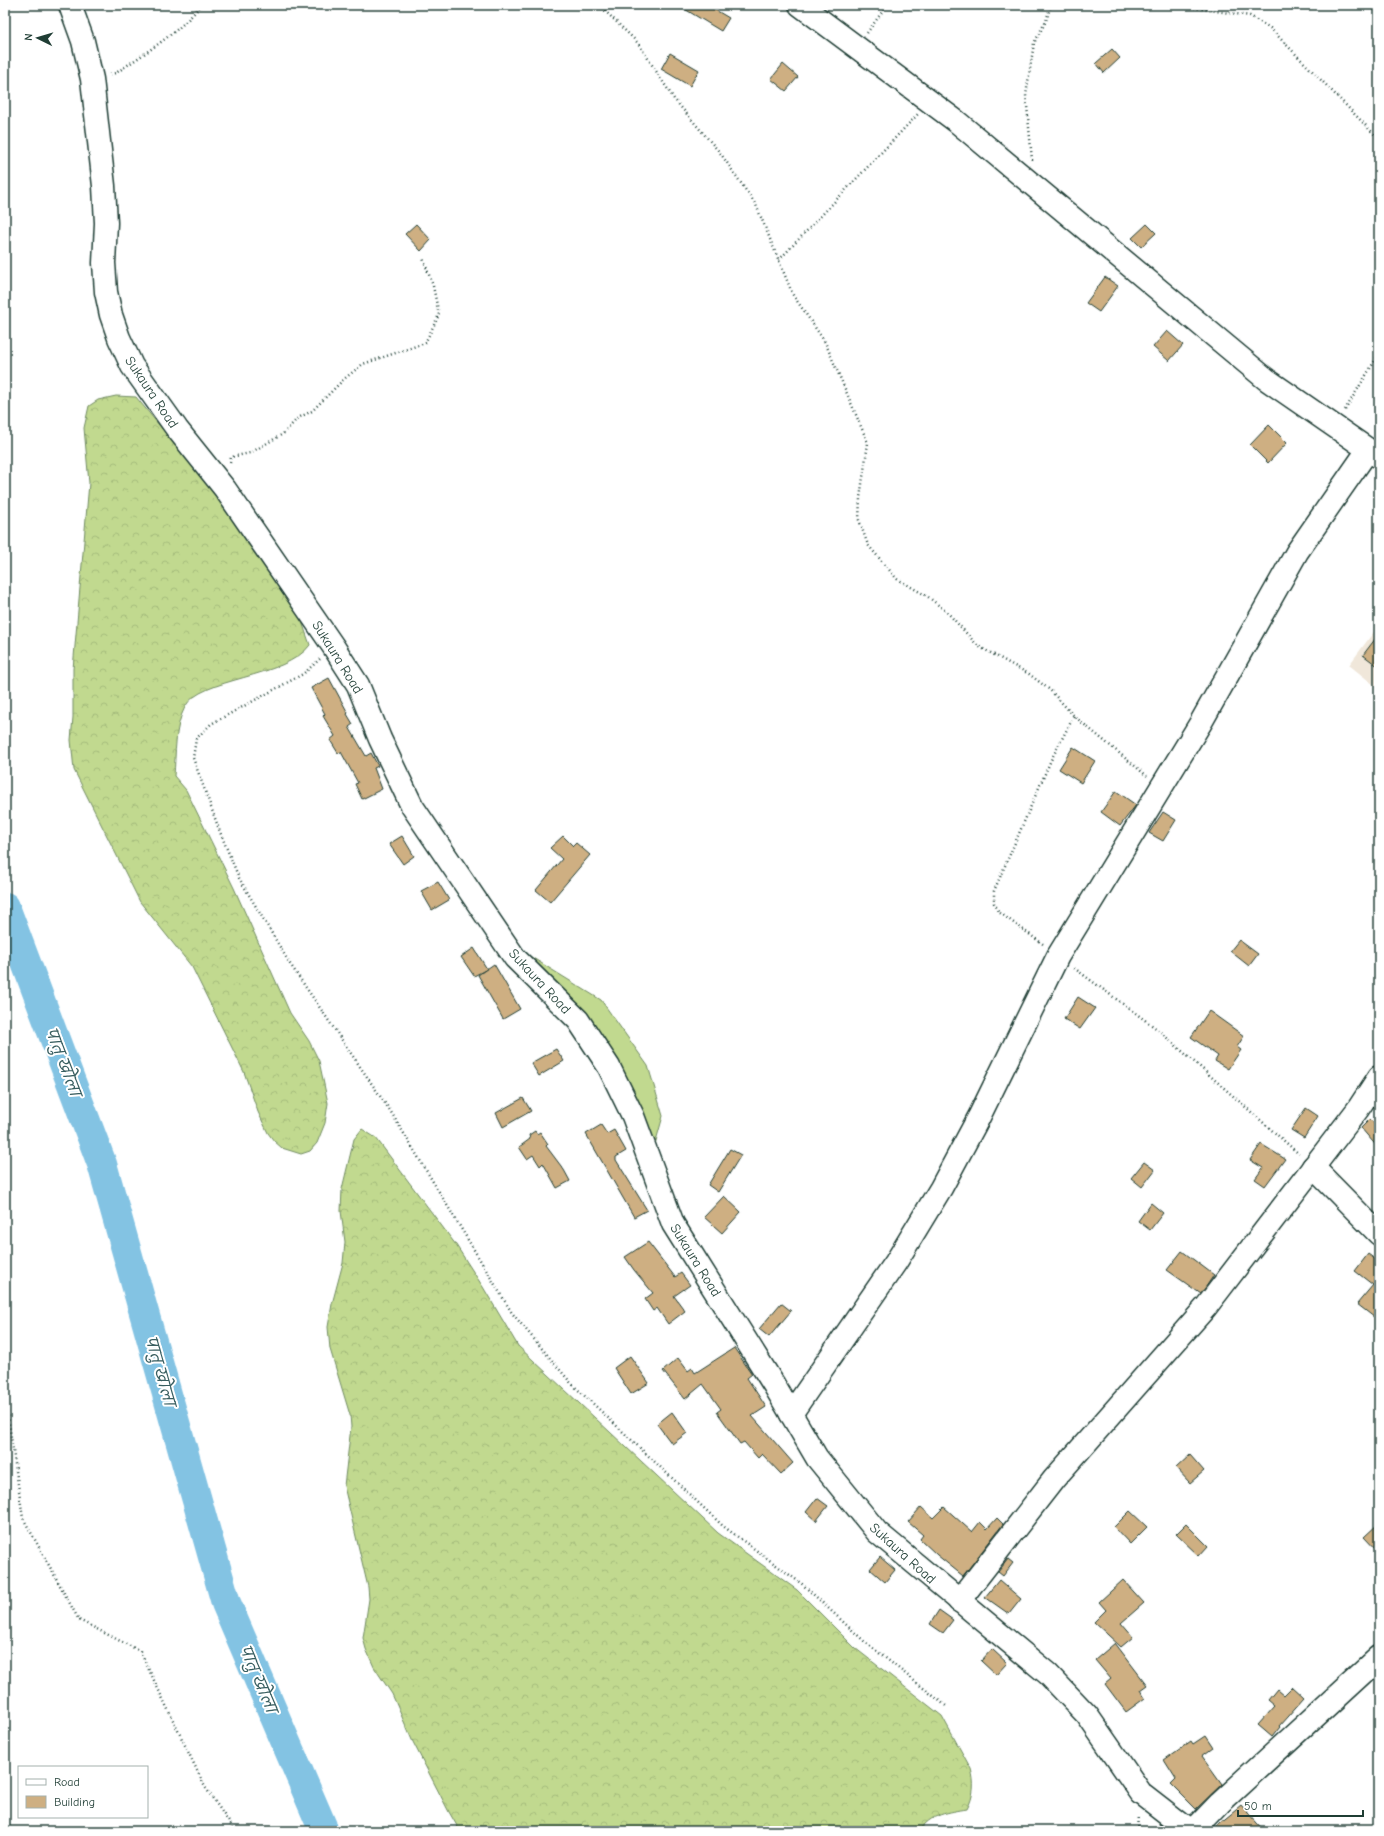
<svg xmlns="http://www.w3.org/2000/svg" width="1384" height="1836" viewBox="0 0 1384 1836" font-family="'Comic Neue','Playpen Sans Deva',sans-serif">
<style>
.built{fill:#f0e7da}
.grass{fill:#c1d98f;stroke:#708b62}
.forest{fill:url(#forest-crowns);stroke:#708b62}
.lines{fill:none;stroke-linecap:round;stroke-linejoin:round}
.river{stroke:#83c3e3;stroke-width:30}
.building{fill:#ceaf82;stroke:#1f3d34}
.minor-casing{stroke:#1f3d34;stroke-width:25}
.path{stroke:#1f3d34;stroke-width:2.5;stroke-dasharray:1 3;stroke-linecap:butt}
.minor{stroke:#fff;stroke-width:22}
.labels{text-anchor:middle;stroke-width:4;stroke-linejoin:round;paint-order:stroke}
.street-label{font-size:14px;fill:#1f3d34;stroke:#fff}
.water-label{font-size:15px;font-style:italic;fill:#385e60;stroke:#fff}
</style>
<defs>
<pattern id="forest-crowns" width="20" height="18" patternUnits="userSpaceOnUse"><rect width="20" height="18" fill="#c1d98f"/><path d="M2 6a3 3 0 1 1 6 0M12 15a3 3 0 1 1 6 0" fill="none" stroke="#a5bb7c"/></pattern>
</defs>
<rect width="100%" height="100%" fill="#fff"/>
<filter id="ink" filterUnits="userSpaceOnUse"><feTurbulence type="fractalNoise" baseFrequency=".025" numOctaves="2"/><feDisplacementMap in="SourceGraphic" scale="8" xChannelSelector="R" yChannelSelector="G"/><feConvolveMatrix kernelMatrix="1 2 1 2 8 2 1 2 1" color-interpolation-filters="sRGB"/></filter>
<g filter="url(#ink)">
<path class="built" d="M1379,625V689L1349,665Z"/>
<path class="grass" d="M528,955L601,1000L648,1066L663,1116L654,1148L550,981Z"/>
<g class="forest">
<path d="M116,396L136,397L219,498L299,613L310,645C285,679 200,677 185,707C174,728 176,753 174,776L186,790L234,888L290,1013L309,1041L319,1061L328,1103L325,1123L317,1143L310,1151L301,1154L282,1148L274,1141L268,1133L258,1112L244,1072L192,967L140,902L74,770L71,740L73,717V669L89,483L84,428L89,406L98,400Z"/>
<path d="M362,1129L376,1138L456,1245L483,1287L518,1346L718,1533L797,1590L855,1648L942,1716L971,1769C975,1783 974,1796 967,1809C950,1812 929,1814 920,1831H460L449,1812L412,1740L392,1694L374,1667L366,1649L363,1638L369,1599L368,1587L344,1486L351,1427L350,1415L330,1349L328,1327L332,1304L343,1263L345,1242L341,1211L342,1189L354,1139Z"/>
</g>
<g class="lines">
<path class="river" d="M5,907L102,1164L226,1603L324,1831"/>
</g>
<g class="building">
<path d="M678,5H707L729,18L721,31Z"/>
<path d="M1112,49L1120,58L1104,73L1096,63Z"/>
<path d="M670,53L699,70L690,86L661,69Z"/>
<path d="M783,64L798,77L786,91L771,79Z"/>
<path d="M416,224L431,240L421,251L405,234Z"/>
<path d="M1147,224L1156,233L1141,247L1132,238Z"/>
<path d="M1105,277L1118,286L1099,312L1086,303Z"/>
<path d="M1167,331L1183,345L1169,361L1153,347Z"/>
<path d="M1269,425L1287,443L1268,463L1250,445Z"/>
<path d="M1379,634V667L1363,655Z"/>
<path d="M329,678L348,713L347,714L353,724L349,727L366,756L371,753L378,766L374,768L382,789L362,799L355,784L358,783L341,752L338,753L330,740L335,736L323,716L325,714L311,688Z"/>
<path d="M1073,747L1095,761L1081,783L1059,769Z"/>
<path d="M1116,791L1136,805L1120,826L1101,812Z"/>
<path d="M1163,812L1176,820L1163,841L1149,833Z"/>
<path d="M402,836L414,856L403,864L389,844Z"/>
<path d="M563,836L573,846L576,843L590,855L550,902L536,890L562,859L550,848Z"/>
<path d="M438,882L449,900L432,910L421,891Z"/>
<path d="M1239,940L1258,954L1249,966L1230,951Z"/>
<path d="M474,948L487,969L474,976L461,957Z"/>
<path d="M494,964L520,1009L503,1019L478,975Z"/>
<path d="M1078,997L1095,1008L1080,1029L1064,1019Z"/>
<path d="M1209,1011L1244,1036L1237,1047L1241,1050L1228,1069L1215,1061L1218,1056L1191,1037Z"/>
<path d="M556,1049L564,1061L539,1076L531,1063Z"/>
<path d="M523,1098L531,1111L503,1127L496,1113Z"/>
<path d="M1306,1108L1318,1116L1304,1138L1291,1130Z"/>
<path d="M1370,1119L1379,1129V1149L1361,1128Z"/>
<path d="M601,1125L607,1134L614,1130L626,1151L616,1157V1160L647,1210L634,1217L586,1134Z"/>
<path d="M535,1131L537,1134L540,1132L548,1144L546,1146L564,1170L570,1181L557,1188L543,1163L540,1166L533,1155L527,1159L519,1147L530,1139L529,1135Z"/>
<path d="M1261,1144L1285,1159L1265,1186L1255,1179L1263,1168L1250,1160Z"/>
<path d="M730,1149L741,1155L718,1192L708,1185Z"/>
<path d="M1144,1162L1155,1170L1142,1187L1131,1178Z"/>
<path d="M724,1196L741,1212L722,1233L704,1217Z"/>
<path d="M1151,1203L1163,1213L1150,1230L1138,1221Z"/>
<path d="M648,1242L675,1277L681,1273L690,1285L674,1296L685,1311L668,1324L657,1308L653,1311L645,1299L653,1293L634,1270L625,1257Z"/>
<path d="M1182,1251L1214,1275L1201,1294L1167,1270Z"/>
<path d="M1368,1254L1379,1262V1321L1357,1304L1373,1285L1355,1271Z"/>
<path d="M781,1303L791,1311L769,1337L759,1329Z"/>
<path d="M734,1348L752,1374L747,1378L766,1407L752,1416L793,1463L781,1474L762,1454L758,1458L744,1442L740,1444L717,1412L721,1409L703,1384L685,1399L663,1371L678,1358L688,1371L692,1368L695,1373Z"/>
<path d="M630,1356L649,1383L631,1394L614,1368Z"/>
<path d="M672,1412L687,1433L672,1444L657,1424Z"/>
<path d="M1190,1455L1204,1471L1190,1483L1176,1468Z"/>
<path d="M817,1498L828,1506L816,1521L806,1512Z"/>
<path d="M921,1507L933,1518L944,1507L972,1532L980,1522L987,1529L997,1518L1003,1524L963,1576L937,1555L920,1539L923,1535L908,1522Z"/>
<path d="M1130,1511L1147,1527L1130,1544L1114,1527Z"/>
<path d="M1379,1523V1553L1364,1537Z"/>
<path d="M1186,1524L1208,1546L1199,1556L1176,1534Z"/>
<path d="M880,1557L895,1570L885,1582L870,1569Z"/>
<path d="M1008,1559L1013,1563L1003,1576L998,1572Z"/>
<path d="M999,1580L1021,1599L1009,1614L985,1597Z"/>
<path d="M1123,1580L1144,1603L1121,1623L1133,1637L1121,1647L1094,1622L1106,1610L1099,1602Z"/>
<path d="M939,1610L953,1620L943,1633L930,1624Z"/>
<path d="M1115,1643L1147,1685L1140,1690L1145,1698L1126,1712L1105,1684L1111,1679L1095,1660Z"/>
<path d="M992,1649L1007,1663L996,1675L981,1661Z"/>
<path d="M1292,1687L1304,1698L1279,1726L1280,1727L1272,1737L1258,1725L1275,1706L1268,1700L1277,1689L1284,1695Z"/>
<path d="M1205,1736L1213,1748L1202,1756L1222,1784L1196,1809L1171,1784L1176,1779L1164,1760L1191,1741L1193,1744Z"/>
<path d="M1242,1806L1264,1831H1211Z"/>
</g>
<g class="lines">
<defs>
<g id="minor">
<path d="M70,5L83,41L92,79L104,186L106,223L104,263L106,292L111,315L119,338L132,366L177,429L225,489L333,646L358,685L380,739L412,806L515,958L578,1020L609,1067L633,1116L673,1224L774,1385L817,1458L877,1532L1048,1674L1087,1715L1141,1793L1190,1831"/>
<path d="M800,5L956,121L1266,379L1379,457"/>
<path d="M1313,1167L1379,1234"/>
<path d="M791,1414L896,1262L941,1188L979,1117L1058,956L1200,724L1297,552L1368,450"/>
<path d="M959,1601L1054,1479L1206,1307L1358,1109L1379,1077"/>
<path d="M1193,1831L1220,1803L1379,1657"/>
</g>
</defs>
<use href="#minor" class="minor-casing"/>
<g class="path">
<path d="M599,5L638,43L674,99L721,154L756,205L793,295L825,342L868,443L860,498L859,520L868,545L897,579L927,596L947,612L978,646L1029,674L1050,690L1074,716L1147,776"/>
<path d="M1174,5L1250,16L1270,28L1379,139"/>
<path d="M867,33L887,5"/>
<path d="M110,74L116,73C146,52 179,33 201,5"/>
<path d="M1032,160L1026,95L1034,43L1046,21L1051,5"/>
<path d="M779,260L918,114"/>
<path d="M1345,410L1379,354"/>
<path d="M230,463L231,457L250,453L283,434L298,418L312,411L344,379L363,364L425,343L439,315L433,286L423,258"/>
<path d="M320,659L303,674L211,724L196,739L193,758L220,832L239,878L290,964L391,1112L512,1313L571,1383L723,1526L802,1584L864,1641L946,1706"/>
<path d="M1043,944L1000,913L994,903V891L1051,760L1074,716"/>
<path d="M1074,968L1157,1029L1299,1154"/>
<path d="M5,1396L23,1518L79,1620L140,1651L205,1787L235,1831"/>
<path d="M1137,1831L1138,1815"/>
</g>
<use href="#minor" class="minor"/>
</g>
</g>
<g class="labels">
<g class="street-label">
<text transform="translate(152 392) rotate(56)" y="5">Sukaura Road</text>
<text transform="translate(338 657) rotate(58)" y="5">Sukaura Road</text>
<text transform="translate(540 981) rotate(47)" y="5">Sukaura Road</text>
<text transform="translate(696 1260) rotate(58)" y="5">Sukaura Road</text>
<text transform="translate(903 1553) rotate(42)" y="5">Sukaura Road</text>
</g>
<g class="water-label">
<text transform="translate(63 1062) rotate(69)" y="5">पातु खोला</text>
<text transform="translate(160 1371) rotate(74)" y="5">पातु खोला</text>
<text transform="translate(258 1679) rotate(67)" y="5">पातु खोला</text>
</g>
</g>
<rect width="1384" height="1836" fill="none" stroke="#fff" stroke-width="20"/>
<rect x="10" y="10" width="1364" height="1816" fill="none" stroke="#1f3d34" stroke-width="1.5" filter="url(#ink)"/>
<rect x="18" y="1766" width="130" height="52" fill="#ffffff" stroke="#a5b1ae"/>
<rect x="26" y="1779" width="20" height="6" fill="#ffffff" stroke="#a5b1ae"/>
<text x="54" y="1786" font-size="12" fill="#1f3d34">Road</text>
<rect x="26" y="1796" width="20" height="12" fill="#ceaf82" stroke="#a5b1ae"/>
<text x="54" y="1806" font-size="12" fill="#1f3d34">Building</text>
<g transform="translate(38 38) rotate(275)" stroke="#ffffff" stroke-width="3" paint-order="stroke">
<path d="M0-3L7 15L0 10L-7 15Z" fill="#1f3d34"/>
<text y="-6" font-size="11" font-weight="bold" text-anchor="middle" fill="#1f3d34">N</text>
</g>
<path d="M1238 1810v6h125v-6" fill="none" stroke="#1f3d34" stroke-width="2"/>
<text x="1244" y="1810" font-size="12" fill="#1f3d34" stroke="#ffffff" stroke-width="3" paint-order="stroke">50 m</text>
</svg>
